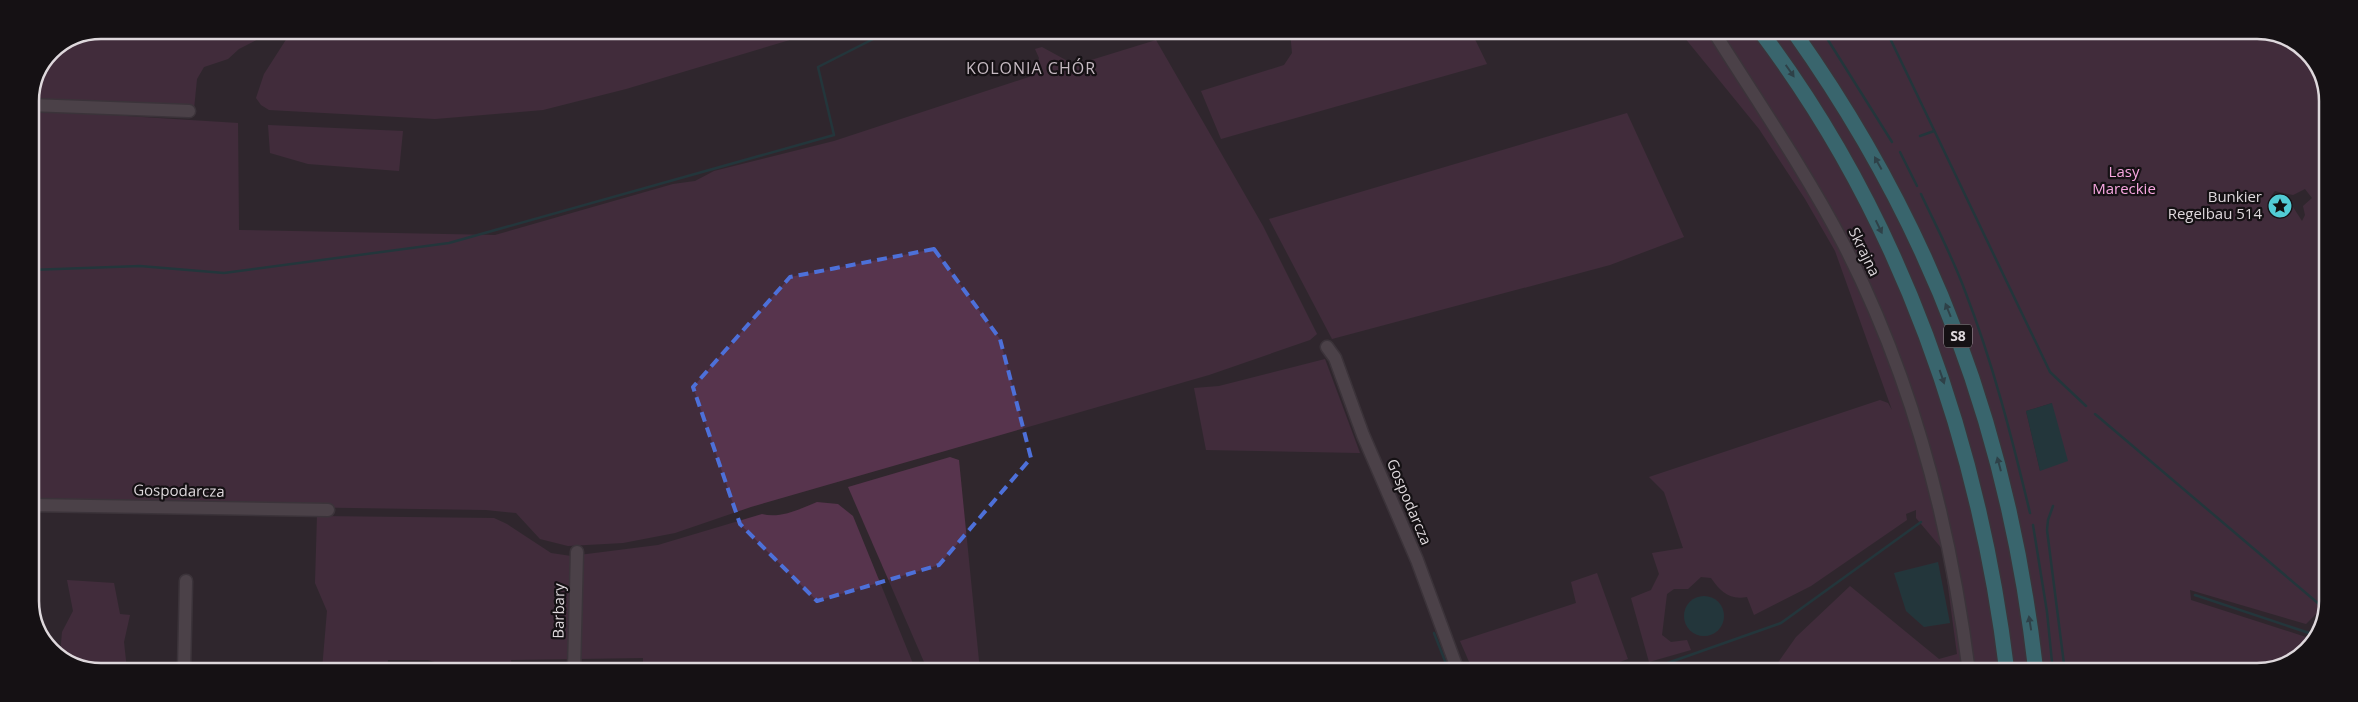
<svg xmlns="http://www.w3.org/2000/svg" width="2358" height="702" viewBox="0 0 2358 702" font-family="'Open Sans',sans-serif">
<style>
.green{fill:#57344d;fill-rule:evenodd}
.water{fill:#16494d}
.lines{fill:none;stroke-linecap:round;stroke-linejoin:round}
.stream{stroke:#16494d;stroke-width:2.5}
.minor-casing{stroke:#4b4449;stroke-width:15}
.highway-casing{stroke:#4b4449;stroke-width:18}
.minor{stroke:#6d6269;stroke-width:12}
.highway{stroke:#46b2bb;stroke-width:15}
.oneway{fill:#2e6268}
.marked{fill:none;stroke:#4d70d9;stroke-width:4;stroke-dasharray:10 6;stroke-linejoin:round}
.labels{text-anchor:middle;stroke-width:4.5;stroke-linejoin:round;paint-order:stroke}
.shield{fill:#151114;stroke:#a29ca0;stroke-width:1}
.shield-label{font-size:14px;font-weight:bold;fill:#ded8dc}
.park-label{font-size:15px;fill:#f8a7e0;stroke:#151114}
.poi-label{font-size:15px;fill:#ded8dc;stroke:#151114;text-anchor:end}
.street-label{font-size:15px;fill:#ded8dc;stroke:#151114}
.neighbourhood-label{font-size:16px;letter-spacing:1px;fill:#c6bac2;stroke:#151114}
.rim{fill:none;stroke:#ded8dc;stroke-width:2.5}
</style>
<rect width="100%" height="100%" fill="#30272d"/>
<g class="green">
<path d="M101,30L820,31L626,89L543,110L435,119L269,110L261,105L256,98L264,74L289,35L272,32L239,49L228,59L204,67L197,79L194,109L30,100L51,51Z"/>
<path d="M1290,31H1471L1487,64L1221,139L1201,91L1284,65L1292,53Z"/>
<path d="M1680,32H2275L2311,54L2328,96L2326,619L2324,622L2316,614L2306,624L2190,590L2191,600L2312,639L2300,657L2257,672L1772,671L1796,637L1850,586L1939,659L1957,654L1943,550L1916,518V510L1906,514L1907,520L1811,586L1754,615L1747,597C1729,600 1721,592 1711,578L1701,577L1688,589H1674L1667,594L1662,635L1671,642L1687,640L1691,650L1649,662L1631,598L1651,590L1659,574L1652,553L1683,548L1664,492L1649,477L1880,400L1888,403L1892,410L1835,251L1805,199L1759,129ZM2305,189L2312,198L2303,206L2305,215L2302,221L2293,207L2271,196L2275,191L2293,195ZM2052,403L2040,471L2026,411Z"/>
<path d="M1156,40L1263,226L1317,334L1310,340L1209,375L751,507L675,533L623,543L568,546L540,539L516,513L486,510L30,503V110L238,123L239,230L495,235L673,184L695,181L714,171L834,141L1035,75L1039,58L1035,49L1042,47L1075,65Z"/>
<path d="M1627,113L1684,237L1610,265L1332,339L1269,219Z"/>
<path d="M268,125L403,131L399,171L308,164L270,153Z"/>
<path d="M1325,359L1360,453L1206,450L1194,388L1219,386Z"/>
<path d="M950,457L959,460L980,671H928L848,487Z"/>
<path d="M817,502L838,504L853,516L916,671L643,670V658L511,660L512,670H442L441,664L428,660H388L387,670H322L327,611L315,583L317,516L494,518L507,524L551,553L571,556L658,545L762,514C780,519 800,509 817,502Z"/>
<path d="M1597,573L1628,659L1594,671H1473L1460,641L1576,603L1571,582Z"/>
<path d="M67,580L114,583L120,614L130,615L124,642L127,670H83L60,655L62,632L73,611Z"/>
</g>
<g class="water">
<path d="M2052,403L2068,461L2040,471L2026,411Z"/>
<path d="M1938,562L1950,623L1924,627L1906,611L1894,573Z"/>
<circle cx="1704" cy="616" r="20"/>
</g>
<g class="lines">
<g class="stream">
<path d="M1823,32L1892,142"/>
<path d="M1887,32L2050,372L2086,406"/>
<path d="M1920,136L1934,131"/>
<path d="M1900,152L1917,186"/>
<path d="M1921,194C1936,226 1953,258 1965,291C1993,363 2012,438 2030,513"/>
<path d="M30,270L140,266L224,273L449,243L834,135L818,67L889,31"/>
<path d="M2095,414L2326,610"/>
<path d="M2053,506L2048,520L2047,530L2065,672"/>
<path d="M2033,525L2047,612L2053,672"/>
<path d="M2195,595L2315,635"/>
<path d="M1434,633L1449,671"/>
<path d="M1645,671L1781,623L1921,522"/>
</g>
<defs>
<g id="minor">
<path d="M1714,32C1758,102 1806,172 1844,245C1913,379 1950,523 1969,672"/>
<path d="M30,105L189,111"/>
<path d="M1327,347L1335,358L1363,435L1417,560L1458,671"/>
<path d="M30,505L328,510"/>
<path d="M184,670L186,581"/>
<path d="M574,670L577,552"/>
</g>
<g id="highway">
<path d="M1761,32C1901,218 1979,442 2007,672"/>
<path d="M1794,32C1933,228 2009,433 2036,672"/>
</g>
</defs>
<use href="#minor" class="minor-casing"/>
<use href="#highway" class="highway-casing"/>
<use href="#minor" class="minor"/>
<use href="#highway" class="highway"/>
</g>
<defs><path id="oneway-solid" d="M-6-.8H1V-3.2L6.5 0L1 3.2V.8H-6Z" transform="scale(1.25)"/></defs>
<g class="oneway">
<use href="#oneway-solid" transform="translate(1790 71) rotate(55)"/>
<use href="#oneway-solid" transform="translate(1878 163) rotate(-119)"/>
<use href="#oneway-solid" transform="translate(1879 227) rotate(64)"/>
<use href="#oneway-solid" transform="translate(1948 310) rotate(-112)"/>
<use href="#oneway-solid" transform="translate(1942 377) rotate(71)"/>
<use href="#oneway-solid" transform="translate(1999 464) rotate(-105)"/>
<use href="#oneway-solid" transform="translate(2030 623) rotate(-99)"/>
</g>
<path d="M0 0H2358V702H0ZM934,249L1000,339L1031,458L939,565L817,601L740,524L693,387L790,277Z" fill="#30272d" fill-opacity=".55" fill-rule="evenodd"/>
<path class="marked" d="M934,249L1000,339L1031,458L939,565L817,601L740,524L693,387L790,277Z"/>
<defs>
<symbol id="sight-disc" viewBox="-11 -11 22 22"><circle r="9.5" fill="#52ccd5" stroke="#151114"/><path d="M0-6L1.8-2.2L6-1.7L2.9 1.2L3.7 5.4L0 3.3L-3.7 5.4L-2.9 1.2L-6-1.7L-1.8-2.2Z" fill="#111"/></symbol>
</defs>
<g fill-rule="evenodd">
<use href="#sight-disc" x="2266" y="192" width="28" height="28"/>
</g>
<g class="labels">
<rect class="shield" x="1944" y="324.5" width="28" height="23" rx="4"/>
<g class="shield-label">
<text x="1958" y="341">S8</text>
</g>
<g class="park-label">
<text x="2124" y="177">Lasy<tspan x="2124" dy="17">Mareckie</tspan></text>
</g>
<g class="poi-label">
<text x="2262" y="202">Bunkier<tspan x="2262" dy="17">Regelbau 514</tspan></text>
</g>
<g class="street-label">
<text transform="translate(1864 252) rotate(64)" y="5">Skrajna</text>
<text transform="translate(179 491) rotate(1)" y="5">Gospodarcza</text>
<text transform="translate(1409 502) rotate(67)" y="5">Gospodarcza</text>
<text transform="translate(559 611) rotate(-89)" y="5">Barbary</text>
</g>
<g class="neighbourhood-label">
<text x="1031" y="74">KOLONIA CHÓR</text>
</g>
</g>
<path d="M0 0H2358V702H0ZM101 39H2257A62 62 0 0 1 2319 101V601A62 62 0 0 1 2257 663H101A62 62 0 0 1 39 601V101A62 62 0 0 1 101 39Z" fill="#151114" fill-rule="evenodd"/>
<path class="rim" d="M101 39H2257A62 62 0 0 1 2319 101V601A62 62 0 0 1 2257 663H101A62 62 0 0 1 39 601V101A62 62 0 0 1 101 39Z"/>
</svg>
